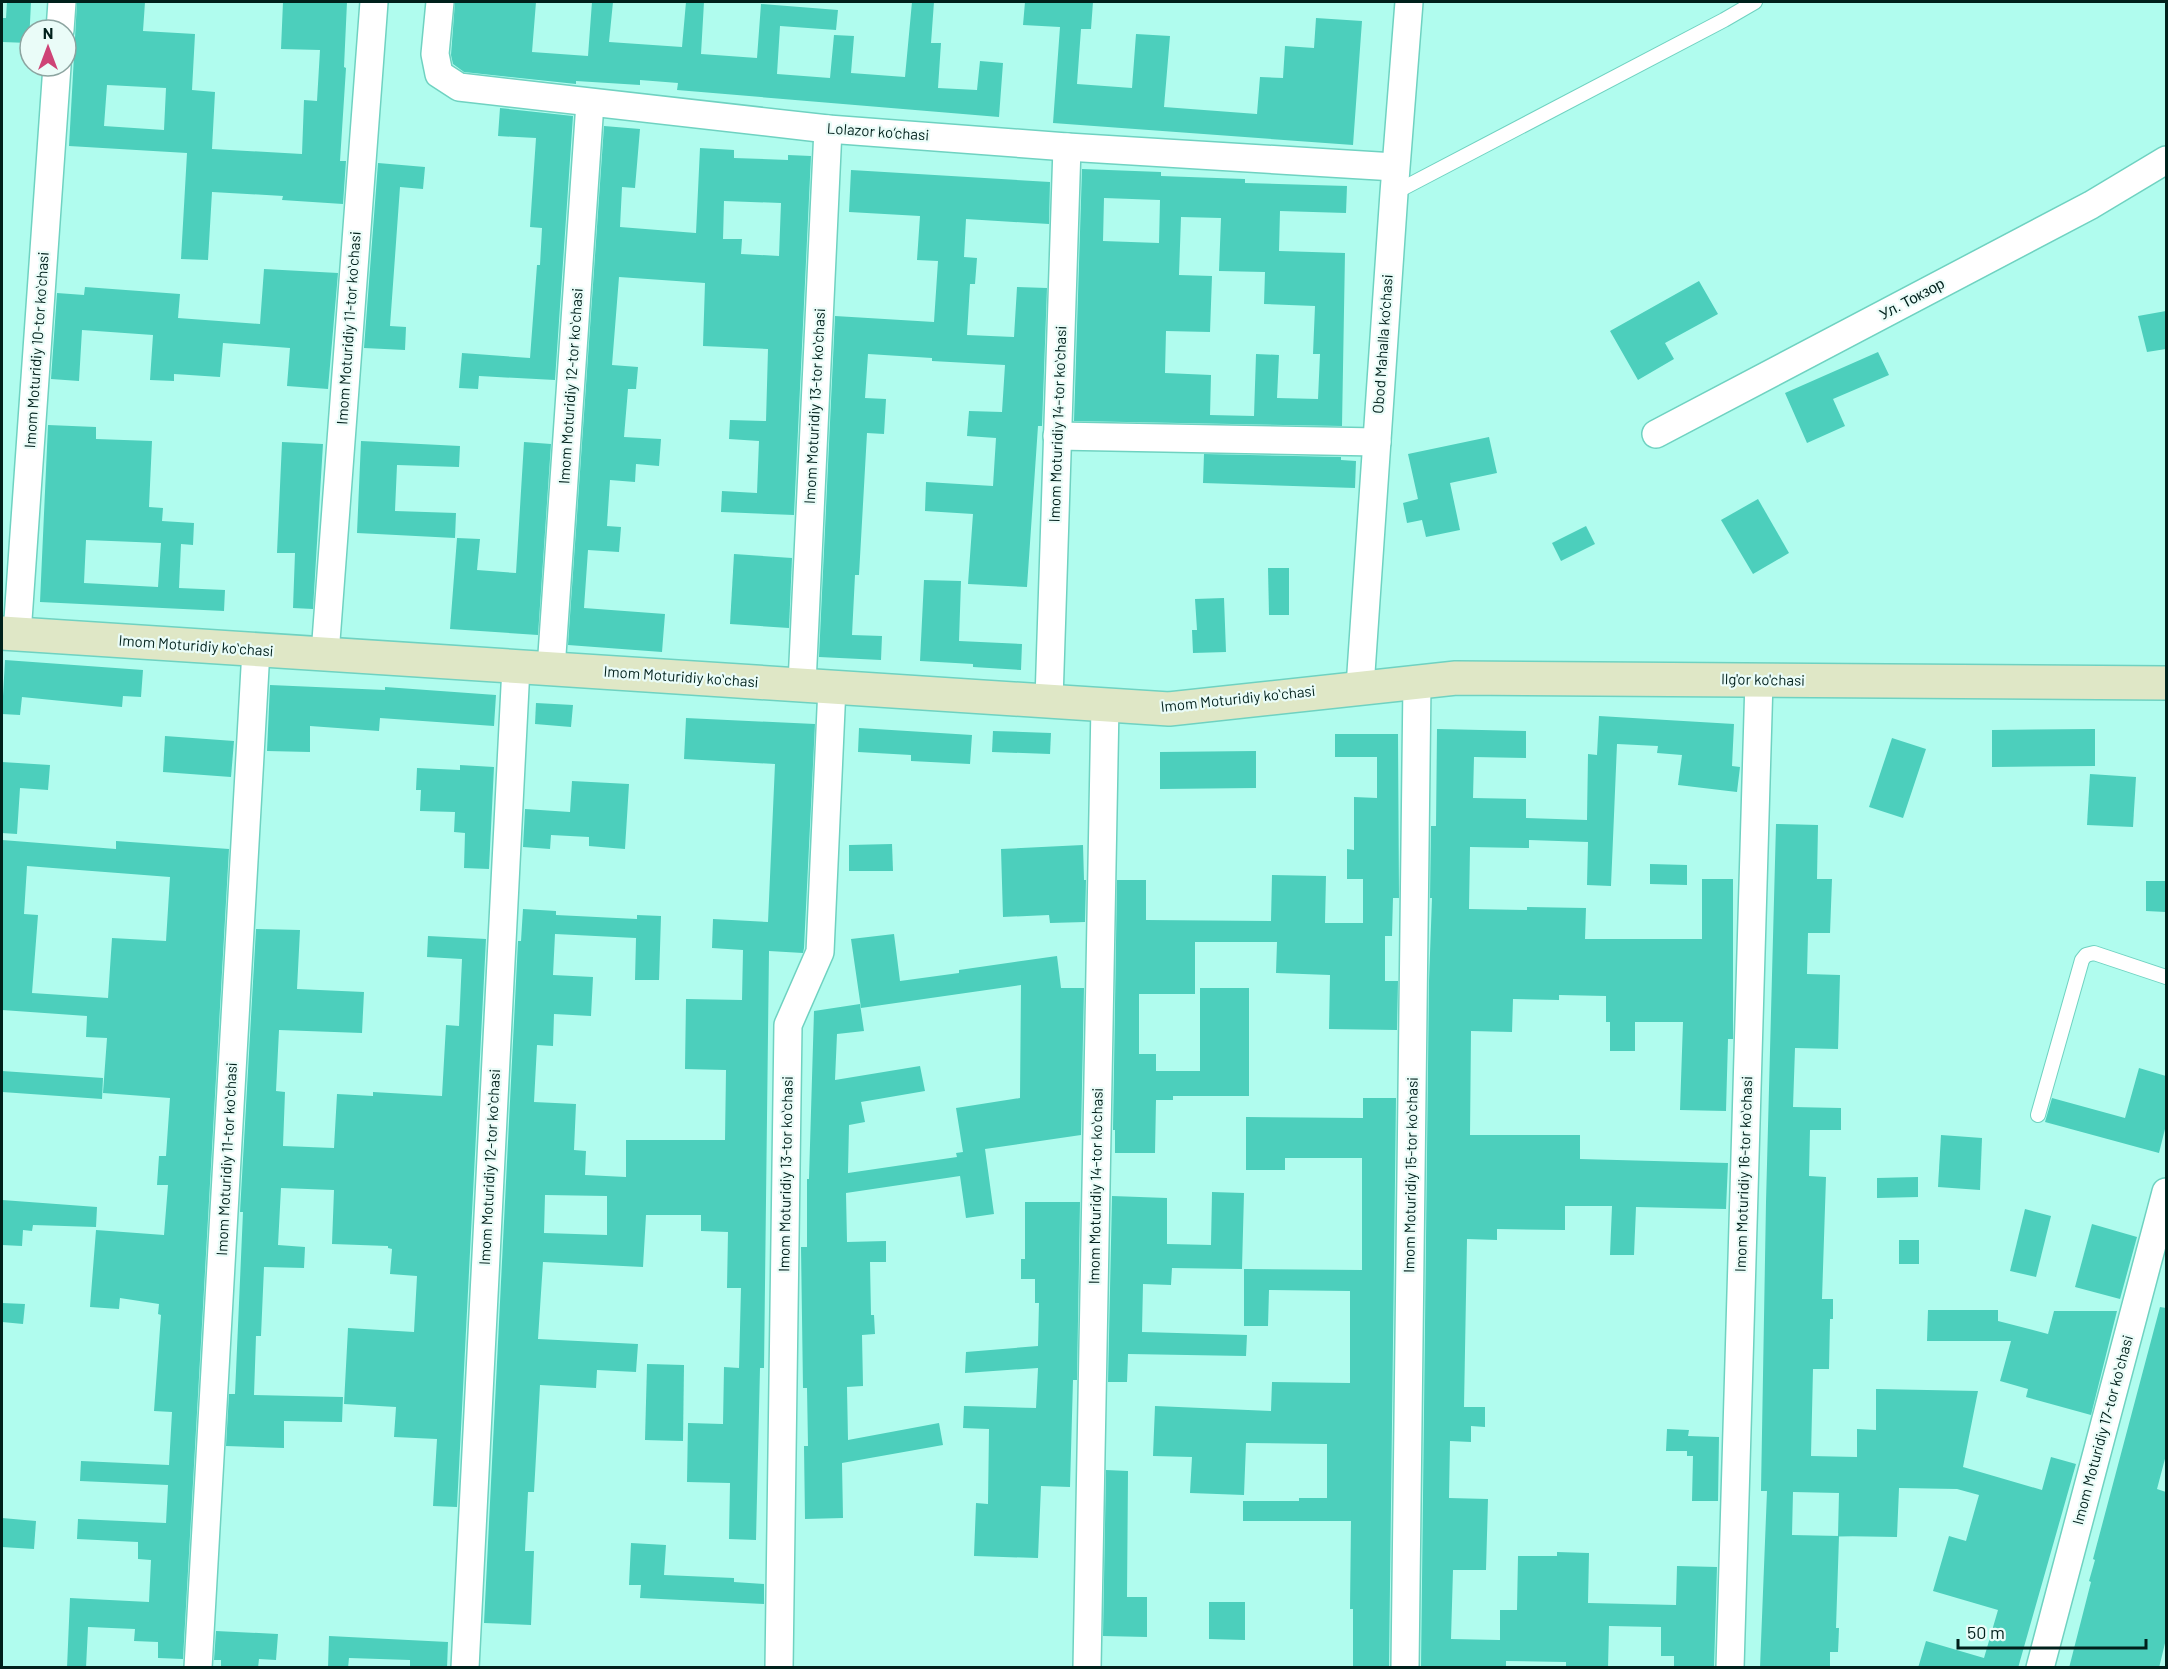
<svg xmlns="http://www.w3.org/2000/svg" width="2168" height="1669" viewBox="0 0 2168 1669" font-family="Barlow,sans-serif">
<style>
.building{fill:#4ccfbc;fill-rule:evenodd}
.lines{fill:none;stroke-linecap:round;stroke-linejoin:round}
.lane-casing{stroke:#6fd2c1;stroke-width:16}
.street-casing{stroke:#6fd2c1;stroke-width:30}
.secondary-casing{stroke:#6fd2c1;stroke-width:36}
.lane{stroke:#fff;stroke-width:14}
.street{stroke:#fff;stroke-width:27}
.secondary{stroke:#dfe7c6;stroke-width:33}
.labels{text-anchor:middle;stroke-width:4.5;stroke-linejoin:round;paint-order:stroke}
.street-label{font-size:15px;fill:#00201b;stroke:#eafcf8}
</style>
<rect width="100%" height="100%" fill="#b0fcee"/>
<g class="building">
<path d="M7,2H31L29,43L2,42V18H6Z"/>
<path d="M77,2H145L143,31L195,34L192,90L215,92L212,149L302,154L304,100L317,101L320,50L281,49L283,2H347L344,67L346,68L340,161H346L343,204L282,200L283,196L212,192L208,260L181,259L187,153L69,146ZM107,85L166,88L164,130L104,126Z"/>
<path d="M455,2H536L532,52L588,56L592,2H613L609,42L682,47L686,2H704L701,54L757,58L761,4L838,10L836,30L780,26L777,74L830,78L834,35L854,36L851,73L905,77L912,2H934L931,43H941L938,88L977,90L980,61L1003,63L999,117L677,90L678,83L640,80V85L576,81V84L464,72L453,64L451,55Z"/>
<path d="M1025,2H1093L1091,29H1081L1077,84L1132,88L1136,34L1170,36L1164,107L1257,114L1260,77L1283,78L1285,46L1314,48L1316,18L1362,21L1353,145L1053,123L1060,27L1023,25Z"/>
<path d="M500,108L573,116L555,380L479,376L478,389L459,388L462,353L530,358L537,265H540L542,228L530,227L536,138L498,136Z"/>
<path d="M604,126L640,129L635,188L622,187L620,227L696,233L700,148L734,150V158L788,160V155L811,156L794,515L721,512L722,491L757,493L759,441L729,439L730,420L766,421L768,349L703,346L705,283L619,277L612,365L638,367L636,389H628L624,437L661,439L659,466L636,464L635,482L610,480L607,526L621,527L619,552L588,550L584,608L665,614L662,652L568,645ZM724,201L781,203L779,256L741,254L742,239H723Z"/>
<path d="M378,163L425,167L423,189L400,187L390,326L406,327L405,350L364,348Z"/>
<path d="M1082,169L1161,172V176L1245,179V183L1347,186L1346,213L1280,211L1279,251L1345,253L1342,426L1074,421ZM1104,198L1160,200L1159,243L1103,241ZM1181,217L1221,218L1219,271L1265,272L1264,304L1315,306L1313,354H1320L1318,399L1277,398L1279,355L1256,354L1254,416L1210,415L1211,375L1165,373L1166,331L1210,332L1212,276L1179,275Z"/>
<path d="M851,170L1050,182L1049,224L966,219L964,257L977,258L975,284H970L967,335L1014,337L1017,287L1047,288L1042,426H1038L1027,587L968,584L973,514L925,511L926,482L993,486L996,438L967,436L969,411L1002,412L1005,365L932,361V358L868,354L865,398L886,399L884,434L867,433L859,575H855L852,635L882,636L881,660L819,657L835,316L934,322L938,261L917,260L920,216L849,212Z"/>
<path d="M264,269L338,273L328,389L287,386L290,348L223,343L220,377L174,374V381L150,380L153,335L82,330L79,381L51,379L57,293L84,295L85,287L180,294L178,318L260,324Z"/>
<path d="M1699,281L1718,314L1665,343L1674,359L1638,380L1610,331Z"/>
<path d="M2166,311V349L2147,352L2138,316Z"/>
<path d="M1878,352L1889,375L1833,399L1845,426L1807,443L1785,393Z"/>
<path d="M48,425L96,427V439L152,441L149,507L163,508L162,521L194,523L193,545L181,544L179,588L225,590L224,611L40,602ZM86,540L161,543L158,587L84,583Z"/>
<path d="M1489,437L1497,473L1450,483L1460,530L1426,537L1422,520L1407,523L1403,503L1418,499L1408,454Z"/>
<path d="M361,441L460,446L459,467L397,465L395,511L456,513L455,538L357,533Z"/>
<path d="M282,442L323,444L313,609L293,608L295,553H277Z"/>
<path d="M524,442L551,444L538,635L450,629L457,538L480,539L477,570L516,573Z"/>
<path d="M1204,454L1341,457V460L1356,461L1355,488L1203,483Z"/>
<path d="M1758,499L1789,553L1753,574L1721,520Z"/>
<path d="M1586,526L1595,544L1561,561L1552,543Z"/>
<path d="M734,554L792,558L789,628L730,624Z"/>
<path d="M1268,568H1289V615H1269Z"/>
<path d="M924,580L961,581L959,641L1022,644L1021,670L973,667V664L920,661Z"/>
<path d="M1224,598L1226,652L1193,653L1192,630H1197L1195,599Z"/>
<path d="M5,660L143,670L141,697L123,696L122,707L22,697L20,715L2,714Z"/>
<path d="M270,685L385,690V687L496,695L494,726L380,718L379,731L310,726V752L267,751Z"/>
<path d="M536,703L573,705L571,727L535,724Z"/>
<path d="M1599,716L1734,724L1732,766L1740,767L1737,792L1678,785L1682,755L1657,753L1658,746L1617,744L1611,886L1587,885L1588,842L1529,840V848L1470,847L1469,909L1527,910V907L1586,908L1585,939H1702V879H1733V1039H1728L1726,1111L1680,1110L1683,1022H1635V1051H1610V1022H1606V996L1559,995V1000L1513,999L1512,1032L1471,1031L1470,1135H1580V1159L1728,1163L1726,1209L1636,1207L1634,1255H1610L1612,1206H1565V1230L1497,1229V1240L1467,1239L1464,1407H1485V1427L1471,1426V1442L1450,1441L1449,1498L1488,1499L1486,1570H1453L1451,1639L1500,1640V1610H1517L1518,1556H1557V1552L1589,1553L1588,1603L1676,1605L1677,1566L1717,1567L1714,1668H1674V1656H1661V1627L1609,1626L1608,1668H1566V1662L1506,1661V1668H1421L1429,981L1432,898H1430L1431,826H1436L1437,729L1526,731V758L1474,757L1473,798L1526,799V818L1587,820L1588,754L1597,755Z"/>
<path d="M686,718L815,724L804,948L803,953L769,951L764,1368H760L756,1540L729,1539L730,1483L687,1482L688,1423L723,1424L724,1367L739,1368L741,1288H727L728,1232L701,1231V1215H646L643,1267L543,1262L538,1339L638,1344L636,1372L597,1370L596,1388L540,1385L534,1492H528L525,1551H534L531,1625L484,1623L518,941H521L523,909L556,911V915L637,919V915L661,916L659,980H635L636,938L555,934L553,975L593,977L591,1016L554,1014L553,1046L537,1045L534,1102L576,1104L574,1150L586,1151L585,1175L626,1177V1140H725L726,1070L685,1069L686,999L742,1000L743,950L712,948L713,919L768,922L775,764L684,759ZM545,1195L607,1196V1235L544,1233Z"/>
<path d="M859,728L972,735L970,764L911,761V755L858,752Z"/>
<path d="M2095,729V766L1992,767V730Z"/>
<path d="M993,731L1051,733L1050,754L992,752Z"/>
<path d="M1335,734H1398L1399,898H1393L1392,936H1385V981H1398L1397,1030L1329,1029L1330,975L1276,973L1277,942H1195V994H1139V1054H1156V1071H1200V988H1249V1096H1173V1100H1156L1155,1153H1115V1130H1113L1117,880H1146V920L1271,921L1272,875L1326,876L1325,923H1363V879H1347V849L1354,850V797L1377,798V757H1335Z"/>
<path d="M165,736L234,741L231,777L163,772Z"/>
<path d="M1892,738L1926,749L1903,818L1869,807Z"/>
<path d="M1256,751V788L1160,789V752Z"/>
<path d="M2,762L50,765L48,790L20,788L17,834L2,833Z"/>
<path d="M460,765L494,767L489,869L464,868L465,833L454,832L455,812L420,811L421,790H416L417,768L460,770Z"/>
<path d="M2090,774L2136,777L2133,827L2087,825Z"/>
<path d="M572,781L629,784L625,849L589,846V837L551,835L550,849L523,847L525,809L570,812Z"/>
<path d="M1776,824L1818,825L1817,879H1832L1830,933H1808L1807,974L1840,975L1838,1049L1795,1048L1793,1107L1841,1108V1130H1810L1809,1176L1826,1177L1822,1299H1833V1319H1830L1829,1369H1813L1811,1456L1857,1457V1429L1876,1430V1389L1978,1391L1963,1467L2042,1490L2051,1457L2076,1464L2018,1668H1918L1926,1641L1984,1658L1998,1610L1933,1591L1949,1536L1966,1541L1979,1495L1957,1489L1899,1488L1897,1537L1838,1536L1839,1493L1793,1492L1792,1535L1839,1536L1836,1628H1839L1838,1652H1830V1668H1760L1767,1491H1761L1766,1202Z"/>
<path d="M2,840L116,849V841L229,849L183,1659L158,1658V1642L134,1641L135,1629L88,1627L86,1668H67L70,1598L149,1602L151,1560L138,1559V1542L77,1539L78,1519L166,1523L168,1485L80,1481L81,1461L169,1465L172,1412L154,1411L161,1315L158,1314L159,1304L120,1298L119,1309L90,1307L96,1230L164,1235L168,1185H157L159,1156H166L170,1098L103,1093L107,1038L86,1037L87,1016L2,1010ZM27,866L170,877L166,941L112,938L108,998L32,993L38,915L24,914Z"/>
<path d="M892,844L893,871H849V845Z"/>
<path d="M1083,845L1084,880H1086L1085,922L1050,923L1049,915L1003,917L1001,849Z"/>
<path d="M1650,864L1687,865V885L1650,884Z"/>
<path d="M2146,881H2166V912L2146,911Z"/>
<path d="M256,929L300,930L297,989L364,992L362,1033L279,1030L276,1091L285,1092L283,1146L334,1148L337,1094L373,1096V1092L442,1096L446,1025L459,1026L462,959L427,957L428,936L486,939L457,1507L433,1506L437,1439L394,1437L396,1407L344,1404L348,1328L414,1332L417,1276L390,1274L392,1249L388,1248V1246L332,1244L334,1190L281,1188L278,1245L305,1247L304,1268L264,1267L261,1336H256L254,1395L343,1397L342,1422L284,1421V1448L226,1446L229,1394H235L243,1212H240Z"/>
<path d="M894,934L900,981L959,973V970L1057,956L1061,988H1084L1081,1135L985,1149L994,1214L966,1218L960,1176L846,1193L847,1242L886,1241V1262H870L871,1315H874L875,1334L862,1335L863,1386L847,1387L848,1440L939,1423L943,1445L842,1463L843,1518L805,1519L804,1446H808L807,1388H803L801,1247H807V1179H809L814,1011L860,1004L864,1031L837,1034L835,1080L920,1066L925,1091L861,1102L865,1122L849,1125L848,1173L957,1157L956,1153L963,1152L956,1108L1020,1098L1021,985L861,1008L851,939Z"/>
<path d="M2139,1068L2166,1076V1125L2159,1153L2045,1122L2052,1098L2125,1118Z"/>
<path d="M2,1071L103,1078L102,1099L2,1092Z"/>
<path d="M1363,1098H1396L1389,1668H1353V1609H1350L1351,1521H1243V1501H1299V1498H1327V1444L1246,1443L1244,1495L1190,1493L1192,1457L1153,1456L1155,1406L1271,1411L1272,1382L1350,1383V1291L1269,1290L1268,1326H1244V1269L1362,1270V1158H1285V1170H1246V1117L1363,1118Z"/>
<path d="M1941,1135L1982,1138L1980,1190L1938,1187Z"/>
<path d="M1918,1177V1197L1877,1198V1178Z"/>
<path d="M1212,1192L1244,1193L1242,1269L1172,1268L1171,1285L1143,1284L1142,1332L1247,1335L1246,1356L1128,1354L1127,1382H1108L1112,1196L1167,1198V1244L1211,1245Z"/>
<path d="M2,1200L97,1207L96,1227L33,1225L32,1231L23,1230L22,1246L2,1245Z"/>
<path d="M1025,1202H1080L1077,1380H1073L1070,1487L1041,1486L1038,1558L974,1556L976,1503L988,1504L989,1429L963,1428L964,1406L1036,1408L1038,1368L965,1373L966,1352L1038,1346L1039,1303H1035V1279H1021V1259H1025Z"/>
<path d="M2025,1209L2051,1216L2036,1277L2010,1271Z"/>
<path d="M2092,1224L2137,1237L2120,1299L2075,1287Z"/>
<rect x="1899" y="1240" width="20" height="24"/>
<path d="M2,1303L25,1304L23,1324L2,1322Z"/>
<path d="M2160,1307L2166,1308V1455L2157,1489L2166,1492V1639L2159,1668H2069L2091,1582L2089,1581L2095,1560L2093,1559Z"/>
<path d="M1928,1310H1998V1321L2048,1334L2054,1311H2117L2091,1415L2026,1397L2028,1389L2000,1381L2011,1341H1927Z"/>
<path d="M647,1364L684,1365L683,1441L645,1440Z"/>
<path d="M1667,1429L1689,1430L1688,1436L1719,1437L1718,1501H1692L1693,1456H1687V1451H1666Z"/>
<path d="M1106,1470L1128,1471L1127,1597H1147V1637L1103,1636Z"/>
<path d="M2,1518L36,1521L34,1549L2,1547Z"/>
<path d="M631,1543L666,1545L664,1575L734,1578V1582L764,1584V1604L640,1598L641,1585H629Z"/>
<path d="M1209,1602H1245V1640L1209,1639Z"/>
<path d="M216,1631L278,1634L276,1660L259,1659L258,1668H221V1660H214Z"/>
<path d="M329,1636L448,1642L447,1668H410V1660L349,1658L348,1668H328Z"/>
</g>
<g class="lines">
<defs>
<g id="lane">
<path d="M1394,193L1724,20L1755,2"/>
<path d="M2038,1115L2082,960L2086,955L2094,953L2166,977"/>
</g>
<g id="street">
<path d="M440,2L435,54L439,74L459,87L828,129L1067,147L1395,167"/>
<path d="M60,30L62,2"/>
<path d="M1656,434L2091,205L2166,160"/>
<path d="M1057,436L1377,442"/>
<path d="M17,634L57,66"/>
<path d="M325,654L374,2"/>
<path d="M551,669L590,103"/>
<path d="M802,684L828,129"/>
<path d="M1360,687L1394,193L1409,2"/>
<path d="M1049,700L1067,147"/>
<path d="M198,1668L256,650"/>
<path d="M465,1668L516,667"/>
<path d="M779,1668L788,1025L820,952L832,687"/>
<path d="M1087,1668L1105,705"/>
<path d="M1405,1668L1417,682"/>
<path d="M1730,1668L1759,680"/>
<path d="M2040,1668L2166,1192"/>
</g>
<path id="secondary" d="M2,633L1169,709L1456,678L2166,683"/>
</defs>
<use href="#lane" class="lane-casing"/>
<use href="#street" class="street-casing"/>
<use href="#secondary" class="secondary-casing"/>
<use href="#lane" class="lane"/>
<use href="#street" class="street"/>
<use href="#secondary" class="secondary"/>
</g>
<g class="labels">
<g class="street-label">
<text transform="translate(878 132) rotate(4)" y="5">Lolazor ko‘chasi</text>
<text transform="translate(1912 299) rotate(-28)" y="5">Ул. Токзор</text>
<text transform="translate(349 328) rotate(-86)" y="5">Imom Moturidiy 11-tor koʻchasi</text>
<text transform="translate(1383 344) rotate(-86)" y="5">Obod Mahalla ko‘chasi</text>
<text transform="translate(37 350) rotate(-86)" y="5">Imom Moturidiy 10-tor koʻchasi</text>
<text transform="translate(571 386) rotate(-86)" y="5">Imom Moturidiy 12-tor koʻchasi</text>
<text transform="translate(815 406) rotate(-87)" y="5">Imom Moturidiy 13-tor koʻchasi</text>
<text transform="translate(1058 424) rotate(-88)" y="5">Imom Moturidiy 14-tor koʻchasi</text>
<text transform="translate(196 646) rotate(4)" y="5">Imom Moturidiy koʻchasi</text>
<text transform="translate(681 677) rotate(4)" y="5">Imom Moturidiy koʻchasi</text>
<text transform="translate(1763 680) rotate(1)" y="5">Ilg'or ko'chasi</text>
<text transform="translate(1238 699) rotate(-6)" y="5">Imom Moturidiy koʻchasi</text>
<text transform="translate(227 1159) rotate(-87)" y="5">Imom Moturidiy 11-tor koʻchasi</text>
<text transform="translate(490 1167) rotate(-87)" y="5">Imom Moturidiy 12-tor koʻchasi</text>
<text transform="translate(786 1174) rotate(-89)" y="5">Imom Moturidiy 13-tor koʻchasi</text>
<text transform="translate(1744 1174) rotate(-88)" y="5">Imom Moturidiy 16-tor koʻchasi</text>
<text transform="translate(1411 1175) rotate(-89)" y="5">Imom Moturidiy 15-tor koʻchasi</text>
<text transform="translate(1096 1186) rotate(-89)" y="5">Imom Moturidiy 14-tor koʻchasi</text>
<text transform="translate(2103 1430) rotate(-75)" y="5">Imom Moturidiy 17-tor koʻchasi</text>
</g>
</g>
<rect width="2168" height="1669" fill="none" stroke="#00201b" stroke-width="6"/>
<g transform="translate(48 48)"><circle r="28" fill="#eafcf8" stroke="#8ca4a0" stroke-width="1.5"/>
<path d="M0-4.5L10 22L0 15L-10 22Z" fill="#ce4376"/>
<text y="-9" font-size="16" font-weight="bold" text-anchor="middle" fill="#00201b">N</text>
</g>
<path d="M1958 1639v9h188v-9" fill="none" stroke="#00201b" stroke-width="3"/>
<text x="1967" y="1639" font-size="18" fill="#00201b" stroke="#eafcf8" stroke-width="4.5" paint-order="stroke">50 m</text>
</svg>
